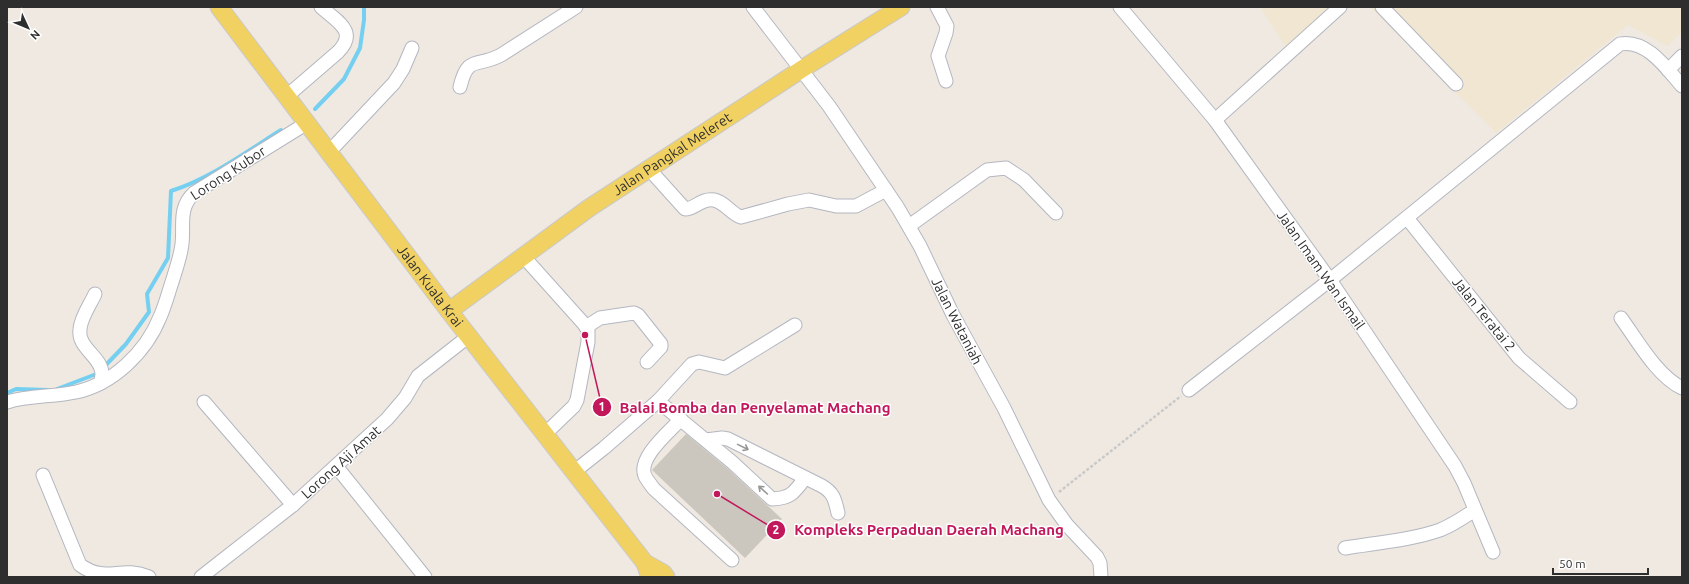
<svg xmlns="http://www.w3.org/2000/svg" width="1689" height="584" viewBox="0 0 1689 584" font-family="Ubuntu,sans-serif">
<style>
.education{fill:#f0e6d1}
.lines{fill:none;stroke-linecap:round;stroke-linejoin:round}
.stream{stroke:#75cff0;stroke-width:4}
.building{fill:#cbc7bf}
.minor-casing{stroke:#b4b7c1;stroke-width:15}
.major-casing{stroke:#c9c9c9;stroke-width:19}
.path{stroke:#c9c9c9;stroke-width:2.5;stroke-dasharray:3 2;stroke-linecap:butt}
.minor{stroke:#fff;stroke-width:13}
.major{stroke:#f2d163;stroke-width:17}
.oneway{stroke:#969696}
.labels{text-anchor:middle;stroke-width:3;stroke-linejoin:round;paint-order:stroke}
.street-label{font-size:14px;fill:#2e2e2e;stroke:#fff}
.leader{fill:none;stroke:#c2185b;stroke-width:1.5}
.callout-dot{fill:#c2185b;stroke:#fff;stroke-width:1.5}
.mark-label{font-size:12px;text-anchor:middle;font-weight:bold;fill:#fff}
.callout-label{font-size:15px;text-anchor:middle;font-weight:bold;fill:#c2185b;stroke:#fff;stroke-width:3;stroke-linejoin:round;paint-order:stroke}
</style>
<rect width="100%" height="100%" fill="#efe9e1"/>
<g class="education">
<path d="M1260,7H1350L1294,59Z"/>
<path d="M1370,7H1682V32L1668,46L1628,25L1496,133Z"/>
</g>
<g class="lines">
<g class="stream">
<path d="M315,109L344,79L360,48L364,20V7"/>
<path d="M103,368L126,344L149,312L147,294L168,258L171,191C211,178 246,152 281,130"/>
<path d="M57,389L99,373"/>
<path d="M7,393L16,389L48,390"/>
</g>
</g>
<path class="building" d="M686,434L727,468L782,519L745,558L652,470Z"/>
<g class="lines">
<defs>
<g id="minor">
<path d="M753,7L829,106L898,208L920,246L953,315L1004,408L1049,500L1067,525L1097,557L1100,563L1101,577"/>
<path d="M937,7L947,26L946,33L938,56L946,81"/>
<path d="M1120,7L1215,120L1330,280L1455,466L1464,483L1493,552"/>
<path d="M1382,7L1456,84"/>
<path d="M1668,70L1682,56"/>
<path d="M460,87C468,54 477,68 501,55L576,7"/>
<path d="M287,96L338,52C359,31 336,21 321,7"/>
<path d="M1215,120L1340,7"/>
<path d="M329,152L394,83L403,69L412,48"/>
<path d="M649,169L685,209C695,209 701,198 714,200C725,202 731,214 741,217L788,204L809,200L836,206H856L886,190"/>
<path d="M1407,218L1519,358L1570,402"/>
<path d="M909,226L987,170L1006,168L1024,180L1056,213"/>
<path d="M523,256L584,324L588,330V342L577,400L574,406L545,434"/>
<path d="M95,294C90,305 81,317 80,329C77,348 101,356 102,373C102,376 101,380 101,383"/>
<path d="M1621,318C1637,340 1657,376 1682,388"/>
<path d="M586,327L600,318L634,313L638,315L661,344V347L647,362"/>
<path d="M1189,390L1330,280L1620,44C1647,39 1667,69 1682,86"/>
<path d="M658,401L732,462L772,499C791,498 794,493 805,478"/>
<path d="M7,402C29,395 54,397 76,392C113,384 146,352 160,317C165,306 168,294 172,282C175,272 179,261 181,250C186,229 176,210 194,193L307,123"/>
<path d="M204,402L293,505"/>
<path d="M681,419C670,431 637,458 645,476C647,480 651,485 654,489L732,560"/>
<path d="M706,440L722,438L728,439L822,486C834,493 835,500 838,513"/>
<path d="M336,466L425,577"/>
<path d="M575,471L604,448L658,401L692,364L699,362L725,368L795,325"/>
<path d="M43,475L80,565C107,584 120,565 149,577"/>
<path d="M1345,548C1375,543 1412,540 1440,530C1453,525 1464,517 1475,510"/>
<path d="M201,577L293,505L387,419L405,398L418,376L469,336"/>
</g>
<g id="major">
<path id="s1" d="M219,7L449,311L645,563L650,577"/>
<path id="s2" d="M449,311L589,208L802,69L901,7"/>
<path d="M645,563L663,573L666,577"/>
</g>
</defs>
<use href="#minor" class="minor-casing"/>
<use href="#major" class="major-casing"/>
<path class="path" d="M1059,492L1181,396"/>
<use href="#minor" class="minor"/>
<use href="#major" class="major"/>
</g>
<defs><path id="oneway-shaft" d="M-6 0H5M1.5-3L5.5 0L1.5 3" fill="none" stroke-width="1.6" stroke-linecap="round" stroke-linejoin="round"/></defs>
<g class="oneway">
<use href="#oneway-shaft" transform="translate(743 447) rotate(26)"/>
<use href="#oneway-shaft" transform="translate(763 490) rotate(-138)"/>
</g>
<g class="labels">
<g class="street-label">
<text dy="5" stroke="none"><textPath href="#s2" startOffset="273">Jalan Pangkal Meleret</textPath></text>
<text transform="translate(228 173) rotate(-33)" y="5">Lorong Kubor</text>
<text transform="translate(1321 270) rotate(55)" y="5">Jalan Imam Wan Ismail</text>
<text dy="5" stroke="none"><textPath href="#s1" startOffset="350">Jalan Kuala Krai</textPath></text>
<text transform="translate(1484 314) rotate(51)" y="5">Jalan Teratai 2</text>
<text transform="translate(957 321) rotate(63)" y="5">Jalan Wataniah</text>
<text transform="translate(341 462) rotate(-42)" y="5">Lorong Aji Amat</text>
</g>
</g>
<path class="leader" d="M585 335L602 407M717 494L776 530"/>
<g class="callout-dot">
<circle cx="585" cy="335" r="4"/>
<circle cx="717" cy="494" r="4"/>
<circle cx="602" cy="407" r="10"/>
<circle cx="776" cy="530" r="10"/>
</g>
<g class="mark-label">
<text x="602" y="411">1</text>
<text x="776" y="534">2</text>
</g>
<g class="callout-label">
<text x="755" y="413">Balai Bomba dan Penyelamat Machang</text>
<text x="929" y="535">Kompleks Perpaduan Daerah Machang</text>
</g>
<rect width="1689" height="584" fill="none" stroke="#2e2e2e" stroke-width="16"/>
<g transform="translate(28 28) rotate(134)" stroke="#ffffff" stroke-width="3" paint-order="stroke">
<path d="M0-3L7 15L0 10L-7 15Z" fill="#2e2e2e"/>
<text y="-6" font-size="11" font-weight="bold" text-anchor="middle" fill="#2e2e2e">N</text>
</g>
<path d="M1553 568v6h95v-6" fill="none" stroke="#2e2e2e" stroke-width="2"/>
<text x="1559" y="568" font-size="12" fill="#2e2e2e" stroke="#ffffff" stroke-width="3" paint-order="stroke">50 m</text>
</svg>
